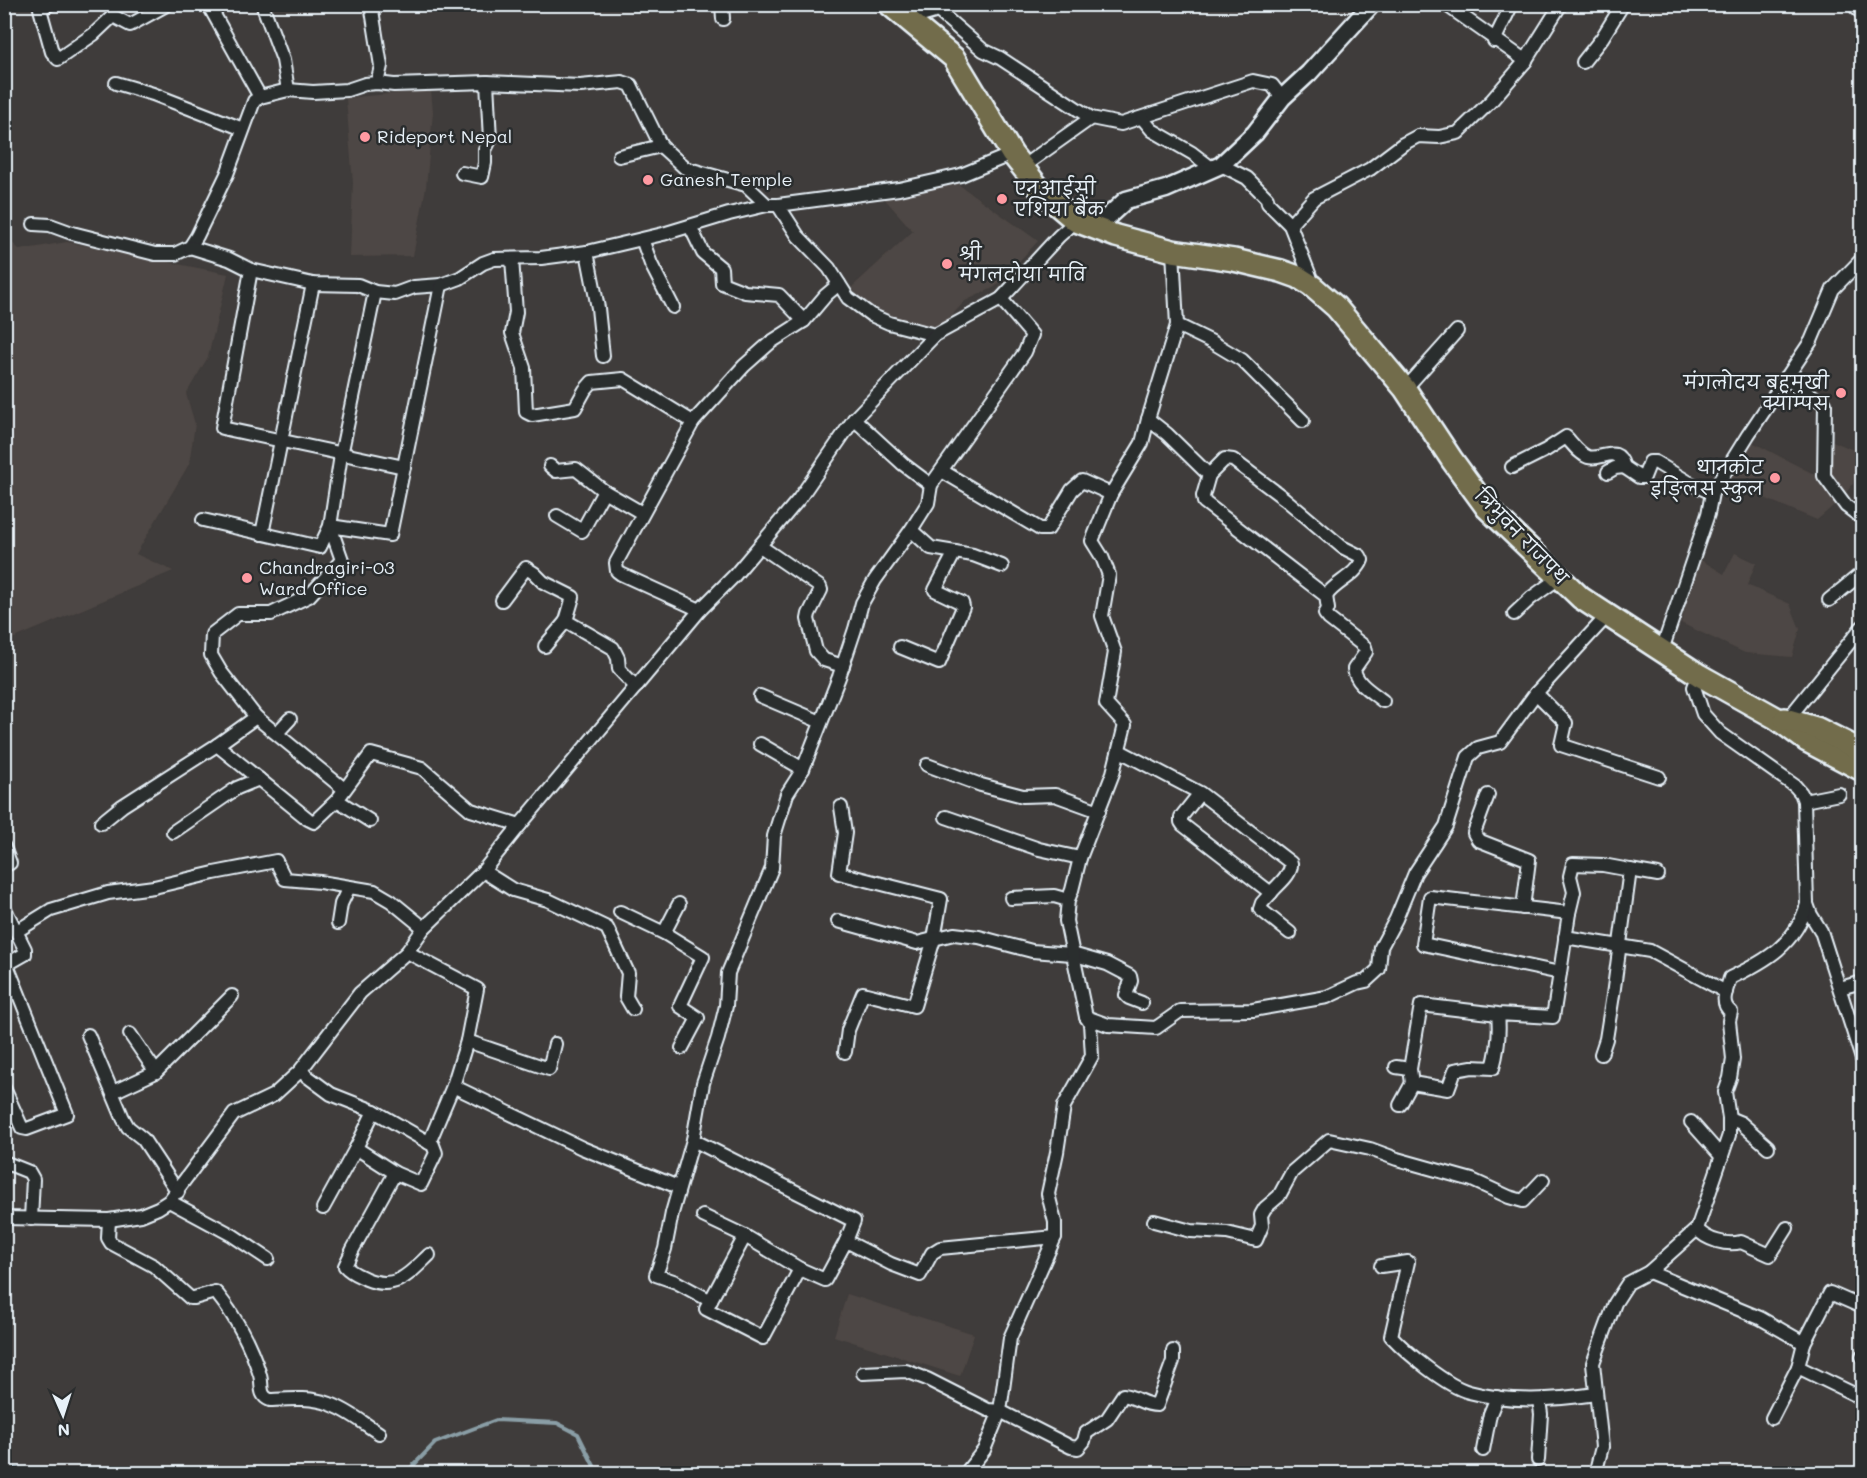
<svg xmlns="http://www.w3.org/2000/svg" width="1867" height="1478" viewBox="0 0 1867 1478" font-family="Mali,'Playpen Sans Deva',sans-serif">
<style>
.built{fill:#4e4744}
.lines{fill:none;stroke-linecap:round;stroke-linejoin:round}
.stream{stroke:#8a9ea6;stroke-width:4}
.minor-casing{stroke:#e8f1f8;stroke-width:16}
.tertiary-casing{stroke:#e8f1f8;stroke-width:21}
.trunk-casing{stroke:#e8f1f8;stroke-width:26}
.minor{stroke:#2a2d2e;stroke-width:12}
.tertiary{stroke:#2a2d2e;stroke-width:16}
.trunk{stroke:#726c4b;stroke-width:21}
.poi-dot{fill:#ff9aa2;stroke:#2a2d2e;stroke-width:2}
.labels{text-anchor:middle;stroke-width:5;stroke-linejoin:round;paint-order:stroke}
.poi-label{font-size:18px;fill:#e8f1f8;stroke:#2a2d2e;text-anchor:start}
.street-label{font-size:18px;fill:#e8f1f8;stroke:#2a2d2e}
</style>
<rect width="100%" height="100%" fill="#3f3c3b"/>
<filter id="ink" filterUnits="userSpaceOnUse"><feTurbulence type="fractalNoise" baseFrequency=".0167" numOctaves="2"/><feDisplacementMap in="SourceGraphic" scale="12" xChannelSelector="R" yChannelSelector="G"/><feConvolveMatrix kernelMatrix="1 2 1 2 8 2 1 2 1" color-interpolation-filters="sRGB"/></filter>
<g filter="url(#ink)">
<g class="built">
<path d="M431,90L433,112L426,187L413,256L350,257L353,183L346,98Z"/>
<path d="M941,172L1038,241L995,287L965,301L939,329H920L893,316L873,311L851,288L913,231L875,188Z"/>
<path d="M4,235L20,250L67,242L228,274L208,357L186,394L195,424L189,464L136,554L173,571L5,642Z"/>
<path d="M1828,439L1858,452L1853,484L1840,500L1817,520L1762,497L1726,477L1752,442L1827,481Z"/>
<path d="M1735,553L1756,563L1747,585L1790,604L1800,629L1792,657L1745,653L1681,623L1695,575L1701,560L1724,574Z"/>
<path d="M847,1294L974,1334L960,1376L834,1336Z"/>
</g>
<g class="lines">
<g class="stream">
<path d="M4,1465L34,1474"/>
<path d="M405,1474L435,1443L496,1420L557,1423L578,1434L598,1474"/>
</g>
<defs>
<g id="minor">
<path d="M50,4L40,9L52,52L58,59L94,34L113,16L130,25L168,4"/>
<path d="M208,4L260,97"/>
<path d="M262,4L283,60L288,90"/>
<path d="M371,4L381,66L377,83"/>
<path d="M722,4L723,19"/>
<path d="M1445,4L1526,61"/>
<path d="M1855,4L1856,8L1862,13"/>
<path d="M911,23L921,16L938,11L983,50L1000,58L1091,118L1121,124L1253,81L1272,85L1282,98"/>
<path d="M1494,41L1512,4"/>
<path d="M1583,62L1602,38L1623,4"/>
<path d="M116,83L153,94L243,129"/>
<path d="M1142,118L1152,130L1192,153L1213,169"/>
<path d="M619,156L661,146"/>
<path d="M1221,165L1247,178L1267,198L1268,203L1290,225L1310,276L1312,284"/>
<path d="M1022,167L1091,118"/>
<path d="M462,173L482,177L485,163V150L490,140L487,82"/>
<path d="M34,224L50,225L72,233L155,254H175L190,247L197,236L227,174L254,101L260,97L288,90L313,92L347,90L365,84L377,83L394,85L487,82L580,86L622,82L631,85L661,146L685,168L746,185L767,205"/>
<path d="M1290,225L1314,198L1370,169L1403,144L1418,136L1439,137L1458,133L1492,100L1524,63L1561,4"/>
<path d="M690,226L703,253L721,268L722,283L745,292L779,295L804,321"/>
<path d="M642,239L651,264L673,307"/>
<path d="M190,247L229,259L251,270L313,284L358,285L375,292L395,294L414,287L441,285L460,278L483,263L494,259L541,258L587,252L663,234L729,214L767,205H778"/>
<path d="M587,252L598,308L603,356"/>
<path d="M512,259L516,312L512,333L524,368L526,412L532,415L575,408L585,390L592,382L623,379L693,422"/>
<path d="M251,270L222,428L404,467"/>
<path d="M1177,325L1212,342L1242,360L1303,421"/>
<path d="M935,335L889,323L871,315L848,298L829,268L798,236L778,205L899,189L961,175L1012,154"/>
<path d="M1785,378L1825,404L1824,476L1846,506L1862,518"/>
<path d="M1405,389L1457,331"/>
<path d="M854,419L903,464L931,485"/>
<path d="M1148,419L1167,434L1209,475L1203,496L1204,502L1326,596L1328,609L1325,614L1329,619L1365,647L1366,652L1354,669C1356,684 1372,692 1383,701"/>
<path d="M550,466L556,471L576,469L604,491L642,513"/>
<path d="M1512,467L1546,450L1566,437C1572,443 1579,454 1588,457C1603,461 1617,443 1624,467L1639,477H1644L1650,462H1655L1690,483L1712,493"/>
<path d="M942,471L1040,529H1048L1072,490L1082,481L1111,494"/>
<path d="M1608,472L1615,468L1624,467"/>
<path d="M1209,475L1225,459L1233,460L1285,499L1342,547L1360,556L1362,560C1356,576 1335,582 1326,596"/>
<path d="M557,516L582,531L604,491"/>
<path d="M203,520L320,547L330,526L341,455L375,292"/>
<path d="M911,530L931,548L973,555L1002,566"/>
<path d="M262,534L313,284"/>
<path d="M760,546L820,587L821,590L809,614L808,619L816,651L824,660L843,666"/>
<path d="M502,600L526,568L534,573L543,582L573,597L566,621L613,648L618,658L619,669L636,687"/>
<path d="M1829,600L1862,573"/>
<path d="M700,610L621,574L617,571L616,563L693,422L744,366L771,342L804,321L826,295L839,284"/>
<path d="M1514,614L1531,598L1559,578"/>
<path d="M545,646L566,621"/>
<path d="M900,647L939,663L963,607L962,603L935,590L955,552"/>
<path d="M1662,650L1708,514L1712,493L1748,435L1811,341L1833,289L1862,259"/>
<path d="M1536,693L1566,723L1561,745L1659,777"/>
<path d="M760,696L821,722"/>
<path d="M256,717L221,672L211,655L212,634L238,614H271L309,596L342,560L330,526L390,535L441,285"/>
<path d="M1787,720L1862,627"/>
<path d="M277,733L290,719"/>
<path d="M760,744L803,769"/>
<path d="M217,745L256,717L344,789"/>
<path d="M1120,751L1200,793L1291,863C1292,875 1278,884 1271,893L1183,825L1181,822V817L1200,793"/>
<path d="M927,765L981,785L1023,796L1055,795L1099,811"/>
<path d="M1488,795L1474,833L1478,840L1529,860L1523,908"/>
<path d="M337,800L370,821"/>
<path d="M1804,801L1839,794"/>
<path d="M841,807L845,833L839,873L941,899L934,939L914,1006L863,993L848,1030L845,1052"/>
<path d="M946,817L1039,849L1080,858"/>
<path d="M101,823L122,806L217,745L308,819L314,822L337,800L371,754L422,768L471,810L520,825"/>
<path d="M173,832L237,788L259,779"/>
<path d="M4,847L10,863L4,866"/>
<path d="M1630,870L1658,875"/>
<path d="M483,871L513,890L548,900L607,928L628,973L626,997L633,1009"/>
<path d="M1271,893L1262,903L1260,909L1290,933"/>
<path d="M1430,897L1569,913L1560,973L1423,944Z"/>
<path d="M1011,898L1054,896L1068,900"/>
<path d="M1807,904L1811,915L1821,931L1862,1059"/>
<path d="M4,907L25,949V954L4,966"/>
<path d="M620,912L664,933L703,957L680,1006L698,1018L682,1048"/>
<path d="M1569,913L1574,892L1570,876L1573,864L1603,865L1630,870L1613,995L1606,1039L1601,1054"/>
<path d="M838,921L917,943L954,934L979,937L1032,951L1072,954L1107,964L1130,976L1131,981L1126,995L1129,998L1142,1003"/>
<path d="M338,923L341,904L349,887"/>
<path d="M17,931L51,910L108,893L154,887L214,873L276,861L285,879L320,882L374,891L391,901L424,928"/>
<path d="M664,933L679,904"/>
<path d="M1565,937L1650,951L1726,992"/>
<path d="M407,952L477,989L467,1041L453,1086L582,1148L678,1187"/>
<path d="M1840,988L1862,982"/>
<path d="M1498,1014C1500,1033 1498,1050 1493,1068L1472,1067L1455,1070L1448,1089L1412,1083L1410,1069L1421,1005L1498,1014L1553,1017L1560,973"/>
<path d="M1086,1017L1108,1025L1156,1028L1180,1011L1253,1010L1327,997L1357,983L1366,981L1379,969L1381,947L1396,919L1415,873L1446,826L1468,757L1478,748L1500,742L1536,693L1607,616"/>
<path d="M130,1034L156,1072"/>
<path d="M88,1035L123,1118L128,1127L143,1139L178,1192"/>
<path d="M467,1041L549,1069L555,1044"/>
<path d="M1396,1067L1410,1069"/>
<path d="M300,1071L331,1094L374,1111L433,1145L436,1153L421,1184L395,1173L356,1148L323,1208"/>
<path d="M4,1088L22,1128L27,1129L67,1114L7,965"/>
<path d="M113,1092L156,1072L232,996"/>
<path d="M1400,1105L1412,1083"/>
<path d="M1729,1118L1741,1123L1768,1147"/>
<path d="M1691,1122L1722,1157"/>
<path d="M693,1140L854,1221L846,1241L891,1264L920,1275L932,1253L940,1248L1055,1237"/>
<path d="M429,1143L453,1086"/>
<path d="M356,1148L374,1111"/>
<path d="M4,1162L29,1172L33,1179L31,1219"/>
<path d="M395,1173L353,1249L345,1266C351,1273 358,1275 366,1279C396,1291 409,1274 429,1255"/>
<path d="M169,1201L232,1235L268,1259"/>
<path d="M703,1216L745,1236L800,1269L825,1280L846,1241"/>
<path d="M4,1218L109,1220L141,1215L158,1208L169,1201L234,1114L274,1095L300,1071L360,993L407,952L424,928L483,871L520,825L700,610L734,576L799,499L854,419L935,335L1001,299L1059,236L1076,221"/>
<path d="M109,1220L108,1238L111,1243L154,1266L190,1298H194L215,1292L218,1295C237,1319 251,1346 260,1375C263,1385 258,1395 270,1400C290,1399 311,1397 330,1404C348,1410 363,1423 379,1433"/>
<path d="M1154,1221L1191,1231L1227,1233L1256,1240L1262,1226L1261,1215L1265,1208L1279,1196L1292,1172L1329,1140L1370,1149L1397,1159L1472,1180L1509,1197L1523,1201L1543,1180"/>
<path d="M1697,1229C1706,1240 1727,1246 1741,1242L1770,1255L1787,1228"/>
<path d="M745,1236L706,1309L763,1338L800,1269"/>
<path d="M1381,1266L1408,1262L1391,1336C1407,1353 1446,1386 1469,1392C1510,1403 1554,1400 1596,1394"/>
<path d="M1649,1272L1760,1318L1804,1343L1798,1367L1862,1398"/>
<path d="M711,1301L676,1282L656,1275L665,1249L672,1213L693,1140L703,1083L718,1038L726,1006L728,973L772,868L774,836L787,794L803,769L839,677L855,629L862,603L875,580L911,530L928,503L931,485L1025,352L1032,335L1001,299"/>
<path d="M1804,1343L1830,1293L1862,1307"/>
<path d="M1862,1356V1357"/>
<path d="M863,1373L906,1371L927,1379L988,1410L1000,1411L1071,1447L1078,1448L1084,1441L1086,1433L1107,1419L1123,1395C1137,1397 1143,1405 1157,1405L1173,1361V1351"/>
<path d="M1772,1418L1798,1367"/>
<path d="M1483,1450L1490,1414L1497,1397"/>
<path d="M1538,1460L1541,1414L1539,1400"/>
<path d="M965,1474L984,1450L1000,1411L1010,1338L1055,1237V1222L1048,1194L1057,1152L1064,1106L1092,1056L1090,1023L1086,1017L1066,921L1068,900L1072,890L1080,858L1113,773L1125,725L1106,704L1115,652L1102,616L1109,575L1102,557L1092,541L1111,494L1142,443L1148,419L1177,325L1173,251"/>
<path d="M1595,1474L1602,1447L1593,1363L1615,1303L1628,1283L1649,1272L1697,1229L1729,1135V1118L1725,1092L1730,1078L1733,1059L1729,1021L1731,1012C1719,1003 1727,990 1730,978C1766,961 1796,944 1807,904L1804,801L1801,793L1795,786L1720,733L1703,714L1694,687L1699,675"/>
</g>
<path id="tertiary" d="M1083,221L1102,222L1126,200L1166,189L1221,165L1255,133L1282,98L1309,73L1372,4"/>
<g id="trunk">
<path d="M889,4L954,58L1012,154L1043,193L1076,221L1116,236L1173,251L1234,260L1281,271L1298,277L1312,286L1336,307L1405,389L1452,460L1487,508L1581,598L1699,675L1776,718L1807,741L1862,770"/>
<path d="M1785,719L1816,728L1862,751"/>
</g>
</defs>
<use href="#minor" class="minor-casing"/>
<use href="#tertiary" class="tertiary-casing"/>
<use href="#trunk" class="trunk-casing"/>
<use href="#minor" class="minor"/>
<use href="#tertiary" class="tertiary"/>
<use href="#trunk" class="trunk"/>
</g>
</g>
<g class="poi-dot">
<circle cx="365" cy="137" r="6"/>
<circle cx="648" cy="180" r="6"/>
<circle cx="1002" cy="199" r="6"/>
<circle cx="947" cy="264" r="6"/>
<circle cx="1841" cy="393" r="6"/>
<circle cx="1775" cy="478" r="6"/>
<circle cx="247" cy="578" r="6"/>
</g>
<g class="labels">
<g class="poi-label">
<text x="377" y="143">Rideport Nepal</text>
<text x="660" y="186">Ganesh Temple</text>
<text x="1014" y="195">एनआईसी<tspan x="1014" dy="21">एशिया बैंक</tspan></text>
<text x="959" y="260">श्री<tspan x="959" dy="21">मंगलदोया मावि</tspan></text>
<text x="1829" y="389" text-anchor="end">मंगलोदय बहुमुखी<tspan x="1829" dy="21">क्याम्पस</tspan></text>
<text x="1763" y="474" text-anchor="end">थानकोट<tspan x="1763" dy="21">इङ्लिस स्कुल</tspan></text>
<text x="259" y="574">Chandragiri-03<tspan x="259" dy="21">Ward Office</tspan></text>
</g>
<g class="street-label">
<text transform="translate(1521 537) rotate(46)" y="6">त्रिभुवन राजपथ</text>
</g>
</g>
<rect width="1867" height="1478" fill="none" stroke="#2a2d2e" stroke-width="24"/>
<rect x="12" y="12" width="1843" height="1454" fill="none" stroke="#e8f1f8" stroke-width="2" filter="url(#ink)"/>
<g transform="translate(63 1415) rotate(177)" stroke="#2a2d2e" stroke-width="4.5" paint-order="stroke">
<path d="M0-4.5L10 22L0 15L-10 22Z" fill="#e8f1f8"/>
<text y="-9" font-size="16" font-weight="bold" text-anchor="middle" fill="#e8f1f8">N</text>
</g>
</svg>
